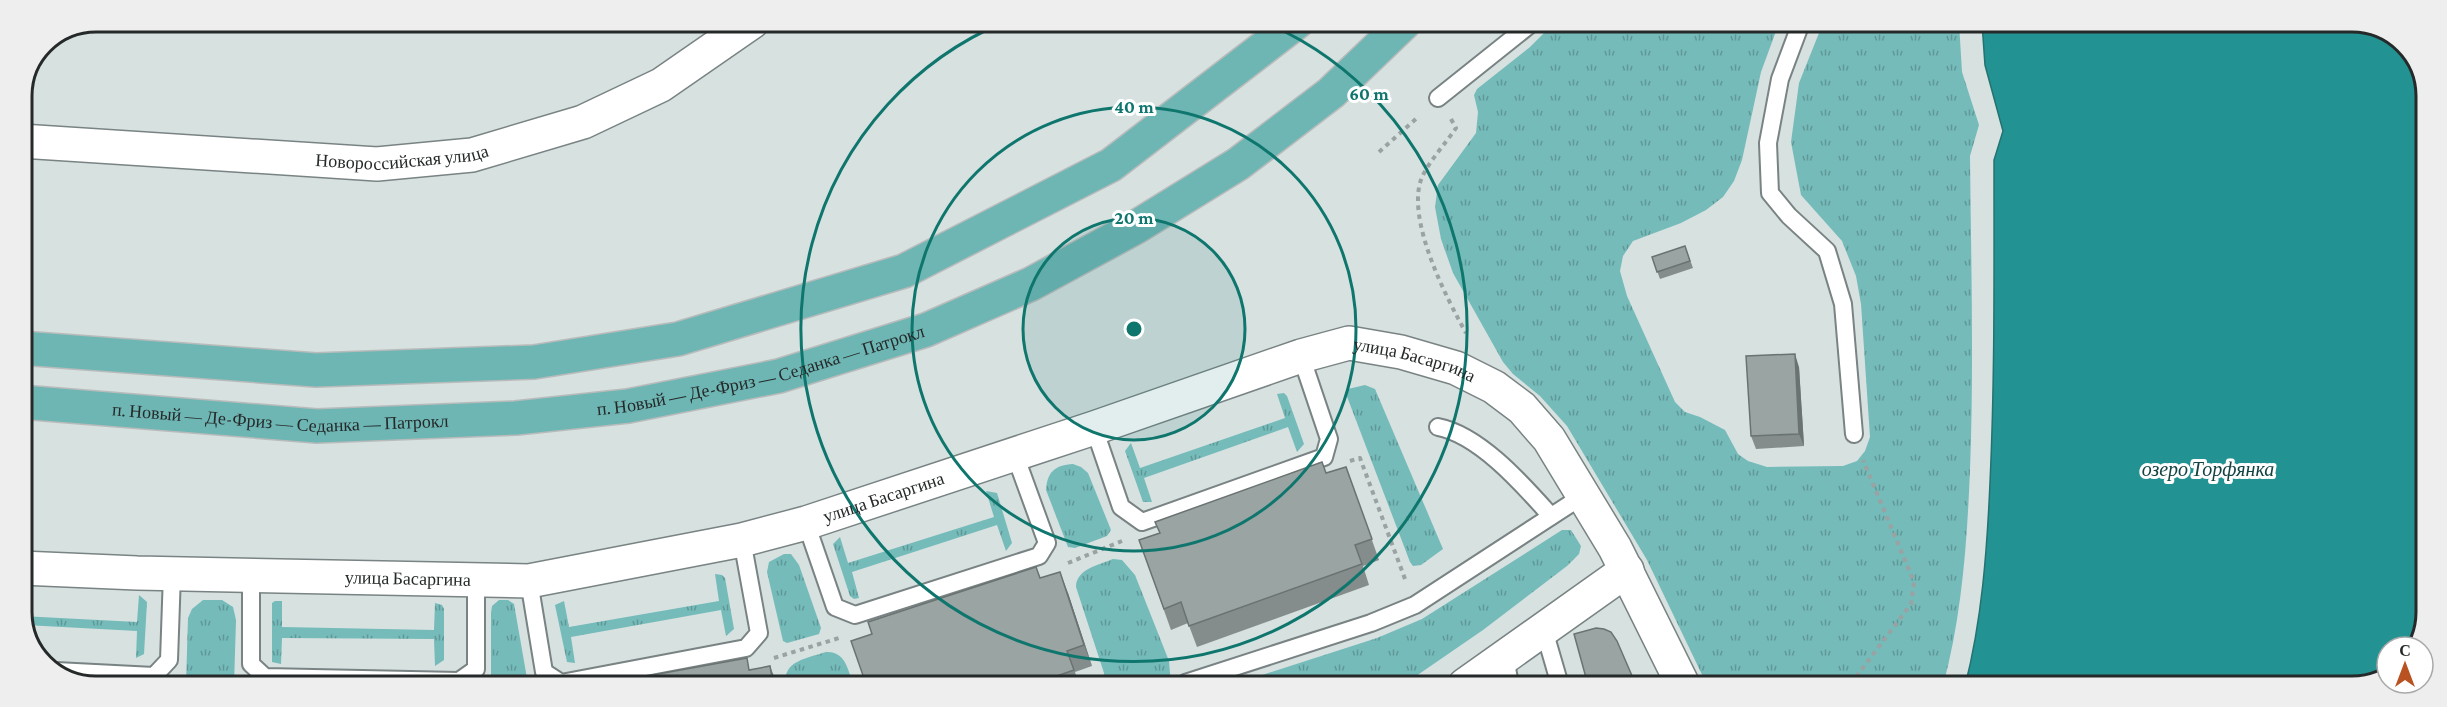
<svg xmlns="http://www.w3.org/2000/svg" width="2447" height="707" viewBox="0 0 2447 707" font-family="'Crimson Pro',serif">
<style>
.grass{fill:url(#grass-tufts)}
.water{fill:#229392;stroke:#237372;stroke-width:1.5}
.lines{fill:none;stroke-linecap:round;stroke-linejoin:round}
.service-casing{stroke:#798383;stroke-width:20}
.minor-casing{stroke:#798383;stroke-width:36}
.trunk-casing{stroke:#b9bbbb;stroke-width:36}
.path{stroke:#9aa2a2;stroke-width:4;stroke-dasharray:4.5 4.5;stroke-linecap:butt}
.service{stroke:#fff;stroke-width:16}
.minor{stroke:#fff;stroke-width:33}
.trunk{stroke:#6eb6b4;stroke-width:33}
.wall{fill:#848d8c}
.shaded-wall{fill:#6b7372}
.building{fill:#99a4a3;stroke:#6b7372;stroke-width:1.5}
.ring{fill:none;stroke:#0f766e;stroke-width:3}
.labels{text-anchor:middle;stroke-width:6;stroke-linejoin:round;paint-order:stroke}
.street-label{font-size:18px;fill:#252929;stroke:#fff}
.water-label{font-size:20px;font-style:italic;fill:#144343;stroke:#fff}
.rim{fill:none;stroke:#252929;stroke-width:3}
.centre{fill:#0f766e;stroke:#fff;stroke-width:3}
.ring-label{font-size:18px;text-anchor:middle;font-weight:bold;fill:#0f766e;stroke:#fff;stroke-width:6;stroke-linejoin:round;paint-order:stroke}
</style>
<defs>
<pattern id="grass-tufts" width="24" height="20" patternUnits="userSpaceOnUse" patternTransform="scale(1.5)"><rect width="24" height="20" fill="#74bbba"/><path d="M3 7l-1-3M5 7V3M7 7l1-3M15 17l-1-3M17 17v-4M19 17l1-3" fill="none" stroke="#5f9897"/></pattern>
</defs>
<rect width="100%" height="100%" fill="#d6e1e0"/>
<g class="grass">
<path d="M1554,23H1779L1761,72L1742,160L1734,181L1723,197L1706,210L1681,223L1633,241L1623,256L1620,271L1627,296L1675,402L1685,412L1700,417L1725,430L1738,454L1748,461L1767,467L1843,466L1857,461L1865,451L1870,437L1861,304L1856,276L1842,241L1801,195L1791,142L1799,83L1823,23H1959L1962,72L1979,125L1970,156C1971,260 1974,365 1970,470C1967,543 1962,615 1943,686L1707,685L1647,560L1567,426L1540,396L1513,374L1503,362L1453,273L1441,239L1435,207L1438,185L1476,133L1478,112L1474,95L1477,89L1530,47Z"/>
<path d="M1365,385L1375,389L1443,549L1421,565L1413,566L1410,562L1346,394L1348,389Z"/>
<path d="M1284,393L1287,396L1304,444L1297,452L1288,427L1144,478L1152,502H1143L1125,451L1131,443L1140,468L1285,418L1277,394Z"/>
<path d="M1073,464L1081,467L1088,473L1111,530L1107,536L1075,548L1068,547L1046,490C1047,472 1055,465 1073,464Z"/>
<path d="M986,491L997,493L1012,543L1006,551L997,525L852,572L859,598L854,599L850,596L833,544L840,537L848,563L994,517Z"/>
<path d="M1562,530H1571L1581,546L1579,554L1567,566L1483,630L1403,685H1231L1377,638L1422,619Z"/>
<path d="M784,554H791L799,565L821,628L819,634L787,643L783,641L767,572L769,562Z"/>
<path d="M1113,559L1122,560L1135,575L1169,661L1171,685H1103L1104,673L1076,587C1076,569 1099,565 1113,559Z"/>
<path d="M715,574L722,575L725,578L734,629L726,636L721,610L571,637L575,663L567,662L555,605L564,601L569,627L719,601Z"/>
<path d="M139,595L147,602L144,654L136,658L137,631L25,625L21,616L137,622Z"/>
<path d="M203,600H222L233,607L236,620L234,684H186L188,618L192,609Z"/>
<path d="M499,600H508L514,604L528,684H491V613L492,606Z"/>
<path d="M275,601H282V627L434,630L435,603L442,605L444,609V660L435,666L434,639L282,638L281,664L272,662V603Z"/>
<path d="M826,652C845,651 848,669 853,684H786C782,661 808,658 826,652Z"/>
</g>
<path class="water" d="M1982,23H2370L2408,47L2426,91L2424,630L2412,647H2387V674L2351,686H1965C1982,620 1987,551 1990,483C1995,376 1994,268 1994,160L2003,131L1985,65Z"/>
<g class="lines">
<defs>
<g id="service">
<path d="M1801,23L1780,79L1768,143L1770,193L1789,216L1827,251L1843,304L1854,434"/>
<path d="M1438,98L1532,23"/>
<path d="M1438,427C1480,435 1524,486 1551,516"/>
<path d="M1094,428L1121,507L1142,522L1324,457L1329,439L1301,356"/>
<path d="M806,523L835,607L855,615L1039,556L1047,543L1015,455"/>
<path d="M251,576V664L265,677L459,681L476,669V581"/>
<path d="M529,581L544,672L561,683L746,648L759,633L742,540"/>
<path d="M1544,630L1560,685"/>
<path d="M1505,657L1510,685"/>
<path d="M56,671L154,676L169,660L172,574"/>
<path d="M1185,683L1371,623L1415,605L1584,495"/>
</g>
<g id="minor">
<path id="s1" d="M21,141L377,164L472,155L583,122L661,85L752,22"/>
<path id="s2" d="M21,568L137,573L529,581L742,540L806,523L1094,428L1301,356L1349,343L1401,352L1456,368L1494,387L1522,408L1549,439L1615,548L1683,685"/>
<path d="M1465,685L1627,570"/>
</g>
<g id="trunk">
<path d="M21,348L316,370L534,362L678,339L904,271L1111,165L1297,22"/>
<path id="s3" d="M21,402L317,426L516,418L628,406L779,376L926,330L1031,284L1136,227L1238,164L1331,93L1405,22"/>
</g>
</defs>
<use href="#service" class="service-casing"/>
<use href="#minor" class="minor-casing"/>
<use href="#trunk" class="trunk-casing"/>
<g class="path">
<path d="M1451,119L1456,128C1446,143 1430,160 1422,177C1405,218 1446,297 1466,333"/>
<path d="M1379,152L1418,117"/>
<path d="M1350,461L1360,458L1405,579"/>
<path d="M1068,563L1122,541"/>
<path d="M774,658L839,638"/>
<path d="M1853,685L1856,677L1911,604L1914,582L1863,460"/>
</g>
<use href="#service" class="service"/>
<use href="#minor" class="minor"/>
<use href="#trunk" class="trunk"/>
</g>
<g class="wall">
<path d="M1685,246L1693,268L1660,279L1652,257Z"/>
<path d="M1799,367L1804,446L1756,449L1751,436Z"/>
<path d="M1346,467L1379,560L1363,566L1369,585L1197,647L1188,623L1171,630L1139,540Z"/>
<path d="M1040,578L1068,593L1092,666L1075,672L1079,685L866,684L872,634Z"/>
</g>
<g class="shaded-wall">
<path d="M1795,354L1799,367L1804,446L1799,434Z"/>
<path d="M1060,572L1068,593L1092,666L1084,645Z"/>
<path d="M770,666L777,684H773Z"/>
</g>
<g class="building">
<path d="M1685,246L1690,261L1657,272L1652,257Z"/>
<path d="M1795,354L1799,434L1751,436L1746,356Z"/>
<path d="M1322,462L1326,473L1346,467L1372,539L1355,545L1362,564L1189,626L1181,602L1164,609L1139,540L1160,533L1155,522Z"/>
<path d="M1036,567L1040,578L1060,572L1084,645L1067,651L1074,670L1031,685L866,684L851,641L872,634L868,622Z"/>
<path d="M1596,628L1604,629L1611,632L1617,641L1636,685H1588L1574,634Z"/>
<path d="M747,658L749,670L770,666L773,684H603Z"/>
</g>
<circle cx="1134" cy="329" r="111" fill="#0f766e" fill-opacity=".12"/>
<g class="ring">
<circle cx="1134" cy="329" r="111"/>
<circle cx="1134" cy="329" r="222"/>
<path d="M1264 22A333 333 0 1 1 1004 22"/>
</g>
<g class="labels">
<g class="street-label">
<text dy="6" stroke="none"><textPath href="#s1" startOffset="382">Новороссийская улица</textPath></text>
<text dy="6" stroke="none"><textPath href="#s2" startOffset="1431">улица Басаргина</textPath></text>
<text dy="6" stroke="none"><textPath href="#s3" startOffset="746">п. Новый — Де-Фриз — Седанка — Патрокл</textPath></text>
<text dy="6" stroke="none"><textPath href="#s3" startOffset="260">п. Новый — Де-Фриз — Седанка — Патрокл</textPath></text>
<text dy="6" stroke="none"><textPath href="#s2" startOffset="873">улица Басаргина</textPath></text>
<text dy="6" stroke="none"><textPath href="#s2" startOffset="387">улица Басаргина</textPath></text>
</g>
<g class="water-label">
<text x="2208" y="476">озеро Торфянка</text>
</g>
</g>
<path d="M0 0H2447V707H0ZM96 32H2352A64 64 0 0 1 2416 96V612A64 64 0 0 1 2352 676H96A64 64 0 0 1 32 612V96A64 64 0 0 1 96 32Z" fill="#eee" fill-rule="evenodd"/>
<path class="rim" d="M96 32H2352A64 64 0 0 1 2416 96V612A64 64 0 0 1 2352 676H96A64 64 0 0 1 32 612V96A64 64 0 0 1 96 32Z"/>
<circle cx="1134" cy="329" r="9" class="centre"/>
<g class="ring-label">
<text x="1369" y="100">60 m</text>
<text x="1134" y="113">40 m</text>
<text x="1134" y="224">20 m</text>
</g>
<g transform="translate(2405 665)"><circle r="28" fill="#ffffff" stroke="#a8a9a9" stroke-width="1.5"/>
<path d="M0-4.5L10 22L0 15L-10 22Z" fill="#b85321"/>
<text y="-9" font-size="16" font-weight="bold" text-anchor="middle" fill="#252929">С</text>
</g>
</svg>
